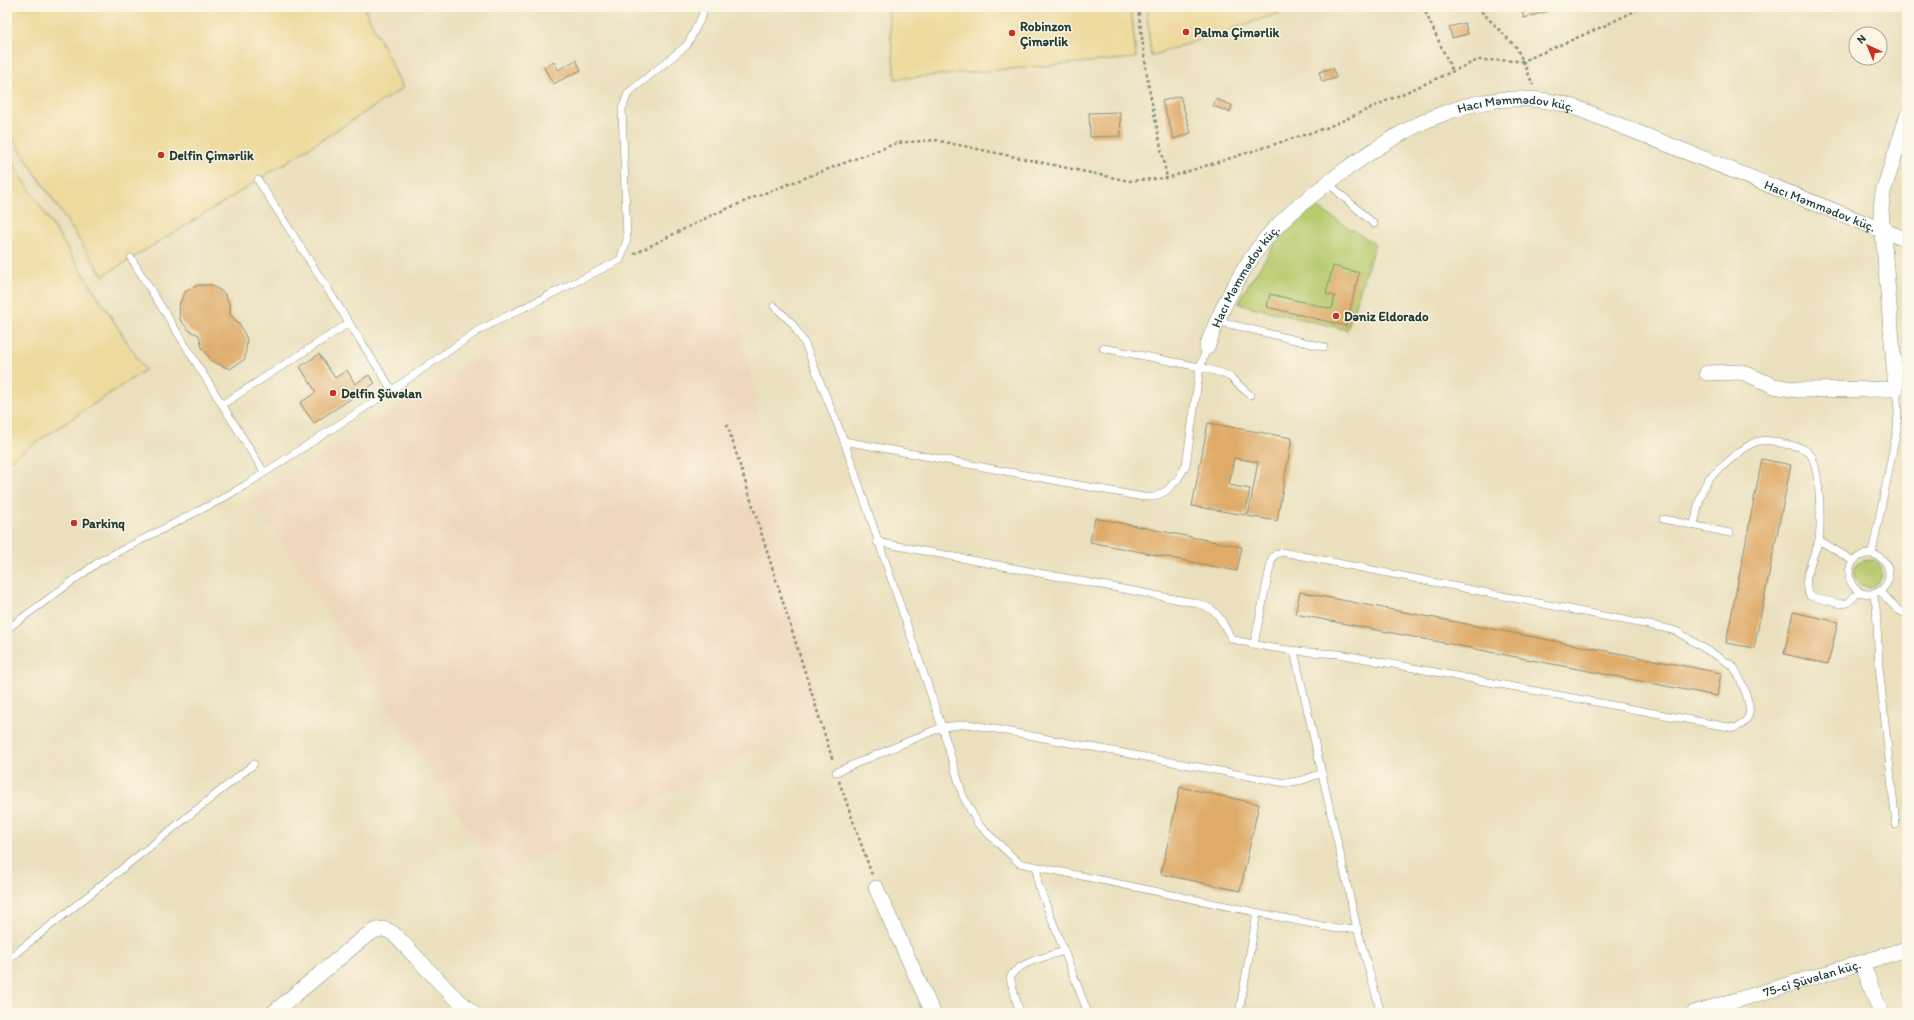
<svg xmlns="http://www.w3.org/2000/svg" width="1914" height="1020" viewBox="0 0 1914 1020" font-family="Itim,sans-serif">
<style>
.built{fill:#eed7bb}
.green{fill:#b8ca6e;stroke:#6c8451}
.sand{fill:#eeda9e;stroke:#868c69}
.building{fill:#dfab69}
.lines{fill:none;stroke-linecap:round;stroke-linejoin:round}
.lane-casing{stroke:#848e78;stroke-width:8}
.street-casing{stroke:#848e78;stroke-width:16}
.path{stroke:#848e78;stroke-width:2.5;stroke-dasharray:3 3;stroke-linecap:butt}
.lane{stroke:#fff;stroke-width:7}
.street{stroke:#fff;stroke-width:15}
.poi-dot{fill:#c8321e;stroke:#fcf5e5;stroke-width:1.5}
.labels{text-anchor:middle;stroke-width:3;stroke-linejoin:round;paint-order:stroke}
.poi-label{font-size:13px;font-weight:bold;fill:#1f3d34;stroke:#fcf5e5;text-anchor:start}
.street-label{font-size:13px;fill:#1f3d34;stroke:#fcf5e5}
</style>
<rect width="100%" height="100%" fill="#fcf5e5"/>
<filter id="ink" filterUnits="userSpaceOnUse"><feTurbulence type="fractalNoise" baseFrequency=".025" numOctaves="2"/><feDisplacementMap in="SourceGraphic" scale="8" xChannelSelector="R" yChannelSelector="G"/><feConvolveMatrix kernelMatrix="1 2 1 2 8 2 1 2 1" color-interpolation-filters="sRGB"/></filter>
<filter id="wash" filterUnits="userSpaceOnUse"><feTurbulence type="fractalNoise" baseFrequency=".012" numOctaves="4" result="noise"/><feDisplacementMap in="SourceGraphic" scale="16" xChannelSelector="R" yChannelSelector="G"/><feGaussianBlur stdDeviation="0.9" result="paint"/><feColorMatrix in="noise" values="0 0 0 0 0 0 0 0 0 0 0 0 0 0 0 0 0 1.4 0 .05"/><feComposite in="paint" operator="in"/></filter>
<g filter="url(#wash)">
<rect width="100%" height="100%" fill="#eae0bd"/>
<path class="built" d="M733,287L820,720L499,877L252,497L491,350Z"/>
<g class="green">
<path d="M1313,205L1375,244L1347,330L1239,304L1243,293L1286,227Z"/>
<circle cx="1868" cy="573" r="14"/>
</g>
<g class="sand">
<path d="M7,7H364L403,88L224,202L103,276L7,130Z"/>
<path d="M888,7H1131L1136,58L895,79Z"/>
<path d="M1146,7H1297L1151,56Z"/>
<path d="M7,154L145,370L7,462Z"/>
</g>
<g id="blocks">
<g class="building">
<path d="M1521,7H1551L1552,10L1524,18Z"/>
<path d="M1465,23L1468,34L1452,38L1449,27Z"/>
<path d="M576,60L581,70L553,84L544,67L554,62L558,70Z"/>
<path d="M1333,68L1336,78L1322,82L1319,72Z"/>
<path d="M1180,96L1191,133L1174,139L1162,101Z"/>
<path d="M1216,99L1232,105L1230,112L1213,106Z"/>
<path d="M1120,112L1121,136L1090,137L1089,113Z"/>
<path d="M1333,266L1359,273L1346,326L1267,307L1270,294L1332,309L1335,296L1326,294Z"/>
<path d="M198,285H212L224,293L230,305V315L239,323L247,339L245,359L230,369L213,362L202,348L199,335L190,331L180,320L179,305L185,292Z"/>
<path d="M319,354L335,378L347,370L355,384L369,375L375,383L314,423L300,403L316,392L300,367Z"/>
<path d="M1208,423L1292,438L1277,521L1248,516L1258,462L1234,458L1229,485L1250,489L1245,515L1192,506Z"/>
<path d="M1762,459L1791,465L1754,648L1726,643Z"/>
<path d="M1095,518L1242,547L1237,571L1090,542Z"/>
<path d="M1300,592L1721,673L1717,696L1295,614Z"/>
<path d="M1793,612L1838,622L1828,664L1784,654Z"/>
<path d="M1180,787L1259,804L1240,891L1161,874Z"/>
</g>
</g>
</g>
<g filter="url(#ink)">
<use href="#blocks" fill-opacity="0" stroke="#848e78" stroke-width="1"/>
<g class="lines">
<defs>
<g id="lane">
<path d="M258,180L392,390"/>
<path d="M1328,183L1374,224"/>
<path d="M131,258L264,472"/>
<path d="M774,306L792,323L805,344L844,441L942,727L963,796L978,824L1019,863L1337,929L1357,928"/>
<path d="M1217,321L1324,347"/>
<path d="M1103,348L1200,367L1222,373L1230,377L1250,395"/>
<path d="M223,404L349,323"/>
<path d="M844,441L1143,497H1154L1166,491L1178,479L1186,465L1200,367L1207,347"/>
<path d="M1663,519L1730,533"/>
<path d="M1694,524C1698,509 1700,490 1710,477C1723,467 1737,452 1751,444C1762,438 1772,441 1784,444C1791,445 1802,447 1807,451C1821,460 1821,524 1819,540L1853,561"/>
<path d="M1819,540C1814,556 1800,582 1810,596L1840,604L1848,603L1859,592"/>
<path d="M877,542L1196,603C1222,610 1219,620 1232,639C1267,649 1303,652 1339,654L1734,728C1741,726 1747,722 1749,714C1752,704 1739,675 1733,666L1676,631L1664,628L1282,552L1276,554L1272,558L1254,644"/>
<path d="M1872,553L1897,430L1898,410L1896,389"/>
<circle cx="1869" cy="574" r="20"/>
<path d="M1880,591L1898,610L1907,614"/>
<path d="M1873,594L1876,606L1879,666L1896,825"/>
<path d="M7,629L100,561L216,502L244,486L392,390L479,330L620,260L627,240L622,109L628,93L687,45L703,14V7"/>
<path d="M1294,651L1357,928L1381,1013"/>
<path d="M836,772L942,727L968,724L1285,783L1303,780L1322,773"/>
<path d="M1037,868L1038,884L1042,894L1088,1013"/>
<path d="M7,960L254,764"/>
<path d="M1020,1013L1010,978C1015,963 1049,956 1064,951"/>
<path d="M1239,1013L1257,913"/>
</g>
<g id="street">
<path id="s1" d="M1207,347C1221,308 1240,271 1266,238C1286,215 1312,195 1337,176C1406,124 1484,80 1574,107L1907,240"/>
<path d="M1707,373L1742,372L1774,386L1798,390L1896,389L1881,209L1883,192L1907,117"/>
<path d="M876,888L933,1013"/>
<path d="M1862,963L1881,1013"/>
<path d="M273,1013L362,939C374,930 383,924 396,936L451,994L473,1013"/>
<path id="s2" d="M1694,1013L1907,949"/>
</g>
</defs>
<use href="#lane" class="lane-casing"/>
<use href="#street" class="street-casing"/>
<g class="path">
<path d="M1138,7L1148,83L1167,178"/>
<path d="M1423,7L1452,70"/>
<path d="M1477,7L1516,47L1523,61L1533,85"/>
<path d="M634,254L712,215L765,193L897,143L935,140L1129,181L1167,178L1326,128L1478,60L1523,61L1604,26L1643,7"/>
<path d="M727,424L833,761"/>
<path d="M839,781L872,875"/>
</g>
<use href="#lane" class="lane"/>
<use href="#street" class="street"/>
</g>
</g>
<g class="poi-dot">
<circle cx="1186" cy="32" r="4"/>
<circle cx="1012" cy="33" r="4"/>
<circle cx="161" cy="155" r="4"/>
<circle cx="1336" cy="316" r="4"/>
<circle cx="333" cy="393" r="4"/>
<circle cx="74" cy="523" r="4"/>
</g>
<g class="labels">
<g class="poi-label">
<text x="1020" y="31">Robinzon<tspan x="1020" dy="15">Çimərlik</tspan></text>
<text x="1194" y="37">Palma Çimərlik</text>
<text x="169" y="160">Delfin Çimərlik</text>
<text x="1344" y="321">Dəniz Eldorado</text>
<text x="341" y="398">Delfin Şüvəlan</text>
<text x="82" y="528">Parkinq</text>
</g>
<g class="street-label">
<text dy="5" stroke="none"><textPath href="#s1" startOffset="417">Hacı Məmmədov küç.</textPath></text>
<text dy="5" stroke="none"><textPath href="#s1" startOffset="741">Hacı Məmmədov küç.</textPath></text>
<text dy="5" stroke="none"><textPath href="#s1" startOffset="81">Hacı Məmmədov küç.</textPath></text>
<text dy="5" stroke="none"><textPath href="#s2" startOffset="123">75-ci Şüvəlan küç.</textPath></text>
</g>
</g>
<rect width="1914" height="1020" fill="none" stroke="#fcf5e5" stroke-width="24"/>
<g transform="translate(1868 46) rotate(316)"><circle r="19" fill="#fcf5e5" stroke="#a4ab9e"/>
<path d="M0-3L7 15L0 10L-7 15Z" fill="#c8321e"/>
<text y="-6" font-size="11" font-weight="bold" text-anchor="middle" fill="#1f3d34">N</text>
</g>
</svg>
